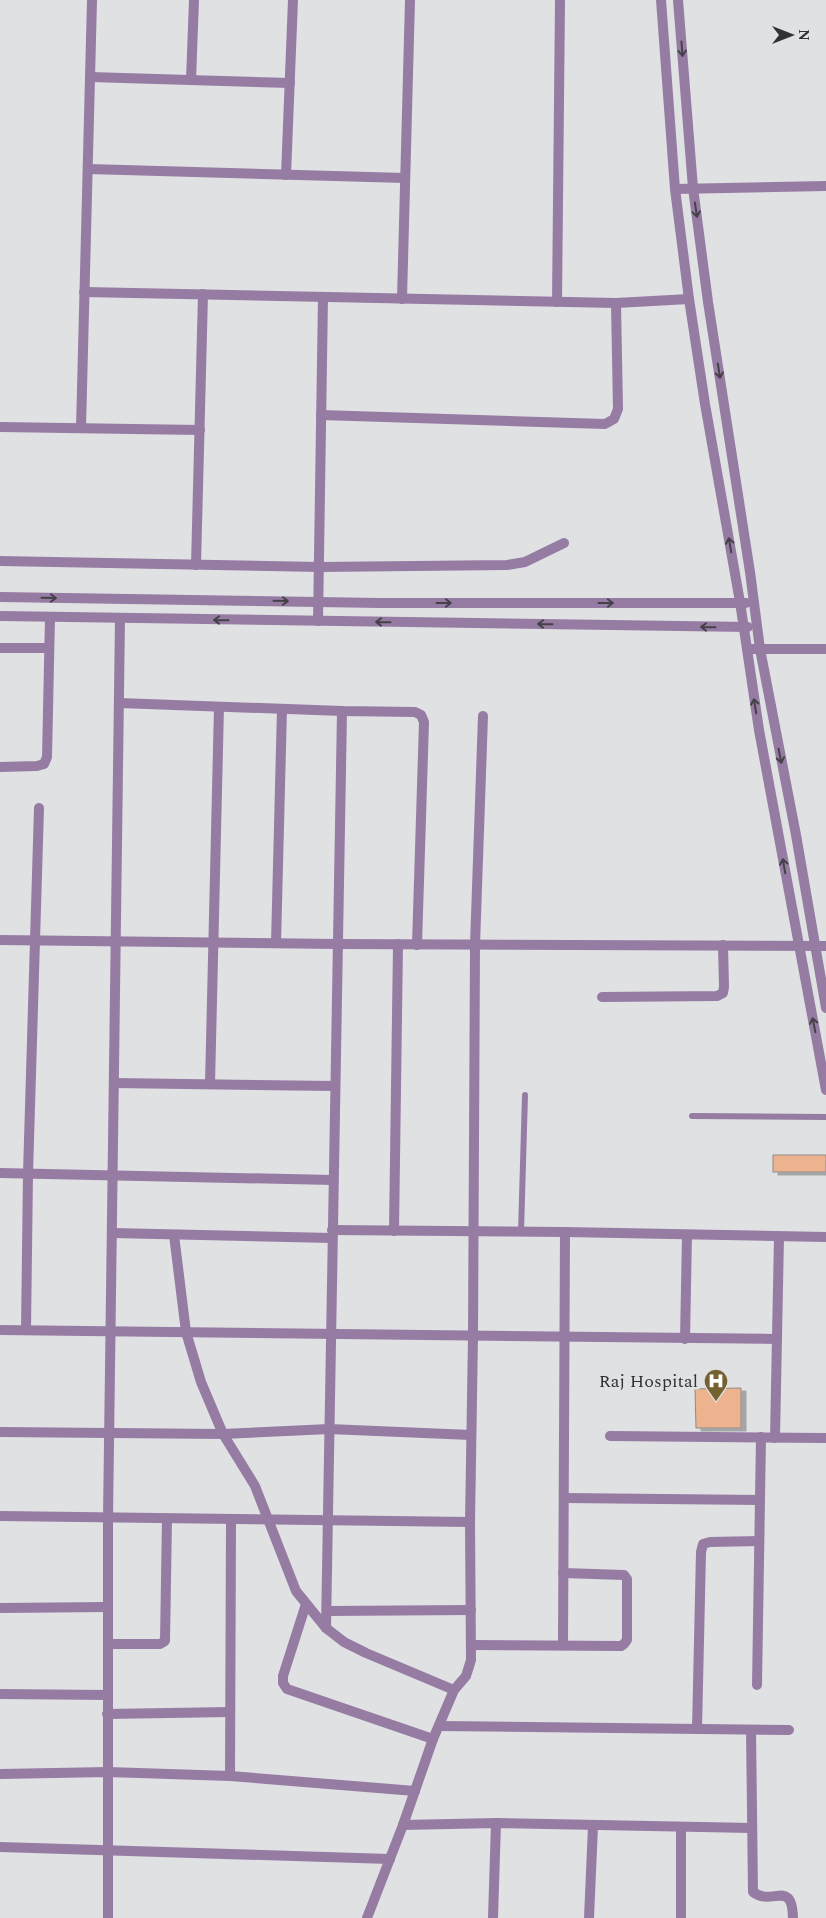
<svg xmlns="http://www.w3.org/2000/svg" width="826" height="1918" viewBox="0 0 826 1918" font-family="Spectral,serif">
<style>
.building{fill:#edb28e;stroke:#8d8b89;filter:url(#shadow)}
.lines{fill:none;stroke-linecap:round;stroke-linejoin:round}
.service{stroke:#967ca3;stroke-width:6}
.minor{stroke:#967ca3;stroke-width:10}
.tertiary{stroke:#967ca3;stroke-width:10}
.oneway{stroke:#454149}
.labels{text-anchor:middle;stroke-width:5;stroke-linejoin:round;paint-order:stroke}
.poi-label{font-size:18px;fill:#313233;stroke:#dfe1e3;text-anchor:end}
</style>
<defs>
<filter id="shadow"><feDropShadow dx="5" dy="3" stdDeviation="0" flood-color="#0004"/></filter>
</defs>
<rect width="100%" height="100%" fill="#dfe1e3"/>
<g class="building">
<rect x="773" y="1155" width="53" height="17"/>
<path d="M741,1388V1428H696L695,1389Z"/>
</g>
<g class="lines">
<g class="service">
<path d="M692,1116L826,1117"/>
<path d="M521,1232L525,1095"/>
</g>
<g class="minor">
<path d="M90,77L290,83"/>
<path d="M191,80L194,0"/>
<path d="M88,169L405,178"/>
<path d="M286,175L293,0"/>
<path d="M675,189L826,186"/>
<path d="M84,292L616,303L689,299"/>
<path d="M402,299L410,0"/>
<path d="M557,302L560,0"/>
<path d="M321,415L605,424L614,419L618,409L616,303"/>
<path d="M0,427L200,430"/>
<path d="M81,428L92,0"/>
<path d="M0,561L319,567L507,565L525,562L564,543"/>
<path d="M196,565L203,294"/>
<path d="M318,621L323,297"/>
<path d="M0,648H49"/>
<path d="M747,649H826"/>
<path d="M119,703L342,711L415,712L421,715L424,722L417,945"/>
<path d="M0,767L37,766L44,764L47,757L50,617"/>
<path d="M0,940L337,944L826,946"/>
<path d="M276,943L282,709"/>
<path d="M602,997L717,996L723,993L724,987L723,945"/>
<path d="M114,1083L335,1086"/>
<path d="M210,1084L219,707"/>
<path d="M0,1173L333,1180"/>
<path d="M332,1230L565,1232L826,1237"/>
<path d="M394,1231L398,944"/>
<path d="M112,1233L332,1238"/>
<path d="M174,1235L186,1332L201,1382L223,1434L255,1486L296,1591L326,1628L344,1642L366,1653L454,1690"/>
<path d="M0,1330L777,1339"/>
<path d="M26,1330L28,1173L39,808"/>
<path d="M685,1339L687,1235"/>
<path d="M0,1432L223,1434L329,1429L471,1435"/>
<path d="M610,1436L826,1438"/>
<path d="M775,1438L779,1237"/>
<path d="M564,1498L760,1500"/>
<path d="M0,1516L470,1522"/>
<path d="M306,1604L283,1676V1683L287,1689L433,1739"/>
<path d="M0,1608L108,1607"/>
<path d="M327,1611L471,1610"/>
<path d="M326,1628L342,711"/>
<path d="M108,1644H160L165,1641L167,1519"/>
<path d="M471,1645L621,1646L624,1644L627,1640V1579L624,1575L563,1573"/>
<path d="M563,1645L565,1232"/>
<path d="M757,1685L761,1437"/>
<path d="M0,1694L108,1695"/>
<path d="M107,1714L230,1712"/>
<path d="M440,1726L789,1730"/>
<path d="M697,1729L701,1552L703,1544L710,1542L759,1541"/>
<path d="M751,1730L753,1892C772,1907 792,1878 793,1918"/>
<path d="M0,1774L108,1772L230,1776L415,1791"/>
<path d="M230,1776L231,1519"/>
<path d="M403,1825L496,1823L752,1828"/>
<path d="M681,1827V1918"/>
<path d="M0,1847L390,1859"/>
<path d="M108,1918V1518L120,618"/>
<path d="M367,1918L403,1825L433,1739L454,1690L466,1676L471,1660L470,1522L473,1336L475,945L483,716"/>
<path d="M493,1918L496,1823"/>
<path d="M589,1918L593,1826"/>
</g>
<g class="tertiary">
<path d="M661,0L675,189L689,299L705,404L740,602L759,730L826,1090"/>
<path d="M678,0L693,188L708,302L750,572L760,649L796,835L826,1008"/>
<path d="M0,597L379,603H746"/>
<path d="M0,616L748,627"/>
</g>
</g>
<defs><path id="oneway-shaft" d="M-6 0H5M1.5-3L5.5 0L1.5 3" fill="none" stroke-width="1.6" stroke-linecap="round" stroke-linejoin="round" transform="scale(1.25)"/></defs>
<g class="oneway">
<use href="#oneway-shaft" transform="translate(682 49) rotate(86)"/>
<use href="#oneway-shaft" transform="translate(696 210) rotate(82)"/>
<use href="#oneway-shaft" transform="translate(719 371) rotate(81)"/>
<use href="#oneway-shaft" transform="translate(730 545) rotate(-100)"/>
<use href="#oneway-shaft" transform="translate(49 598) rotate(1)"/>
<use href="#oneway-shaft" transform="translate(281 601) rotate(1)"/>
<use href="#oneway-shaft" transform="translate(444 603)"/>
<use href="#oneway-shaft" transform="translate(606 603)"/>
<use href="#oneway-shaft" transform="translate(221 620) rotate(-179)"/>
<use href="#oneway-shaft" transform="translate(383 622) rotate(-179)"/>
<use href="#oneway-shaft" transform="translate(545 624) rotate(-179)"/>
<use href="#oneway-shaft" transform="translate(708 627) rotate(-179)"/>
<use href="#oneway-shaft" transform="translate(755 706) rotate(-99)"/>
<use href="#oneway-shaft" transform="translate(780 756) rotate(79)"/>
<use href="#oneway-shaft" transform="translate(784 866) rotate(-100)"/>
<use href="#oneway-shaft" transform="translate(814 1025) rotate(-101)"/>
</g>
<defs>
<symbol id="hospital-pin" viewBox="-11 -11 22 30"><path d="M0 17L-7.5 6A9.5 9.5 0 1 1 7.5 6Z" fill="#756231" stroke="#dfe1e3"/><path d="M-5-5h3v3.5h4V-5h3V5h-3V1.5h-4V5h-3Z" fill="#fff"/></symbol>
</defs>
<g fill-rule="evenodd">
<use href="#hospital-pin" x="702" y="1367" width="28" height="38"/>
</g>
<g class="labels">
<g class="poi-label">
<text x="698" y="1387">Raj Hospital</text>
</g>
</g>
<g transform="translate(791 35) rotate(90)" stroke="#dfe1e3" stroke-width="4" paint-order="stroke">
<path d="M0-4L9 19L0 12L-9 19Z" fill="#313233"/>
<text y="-8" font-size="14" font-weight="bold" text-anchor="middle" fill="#313233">N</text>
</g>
</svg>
